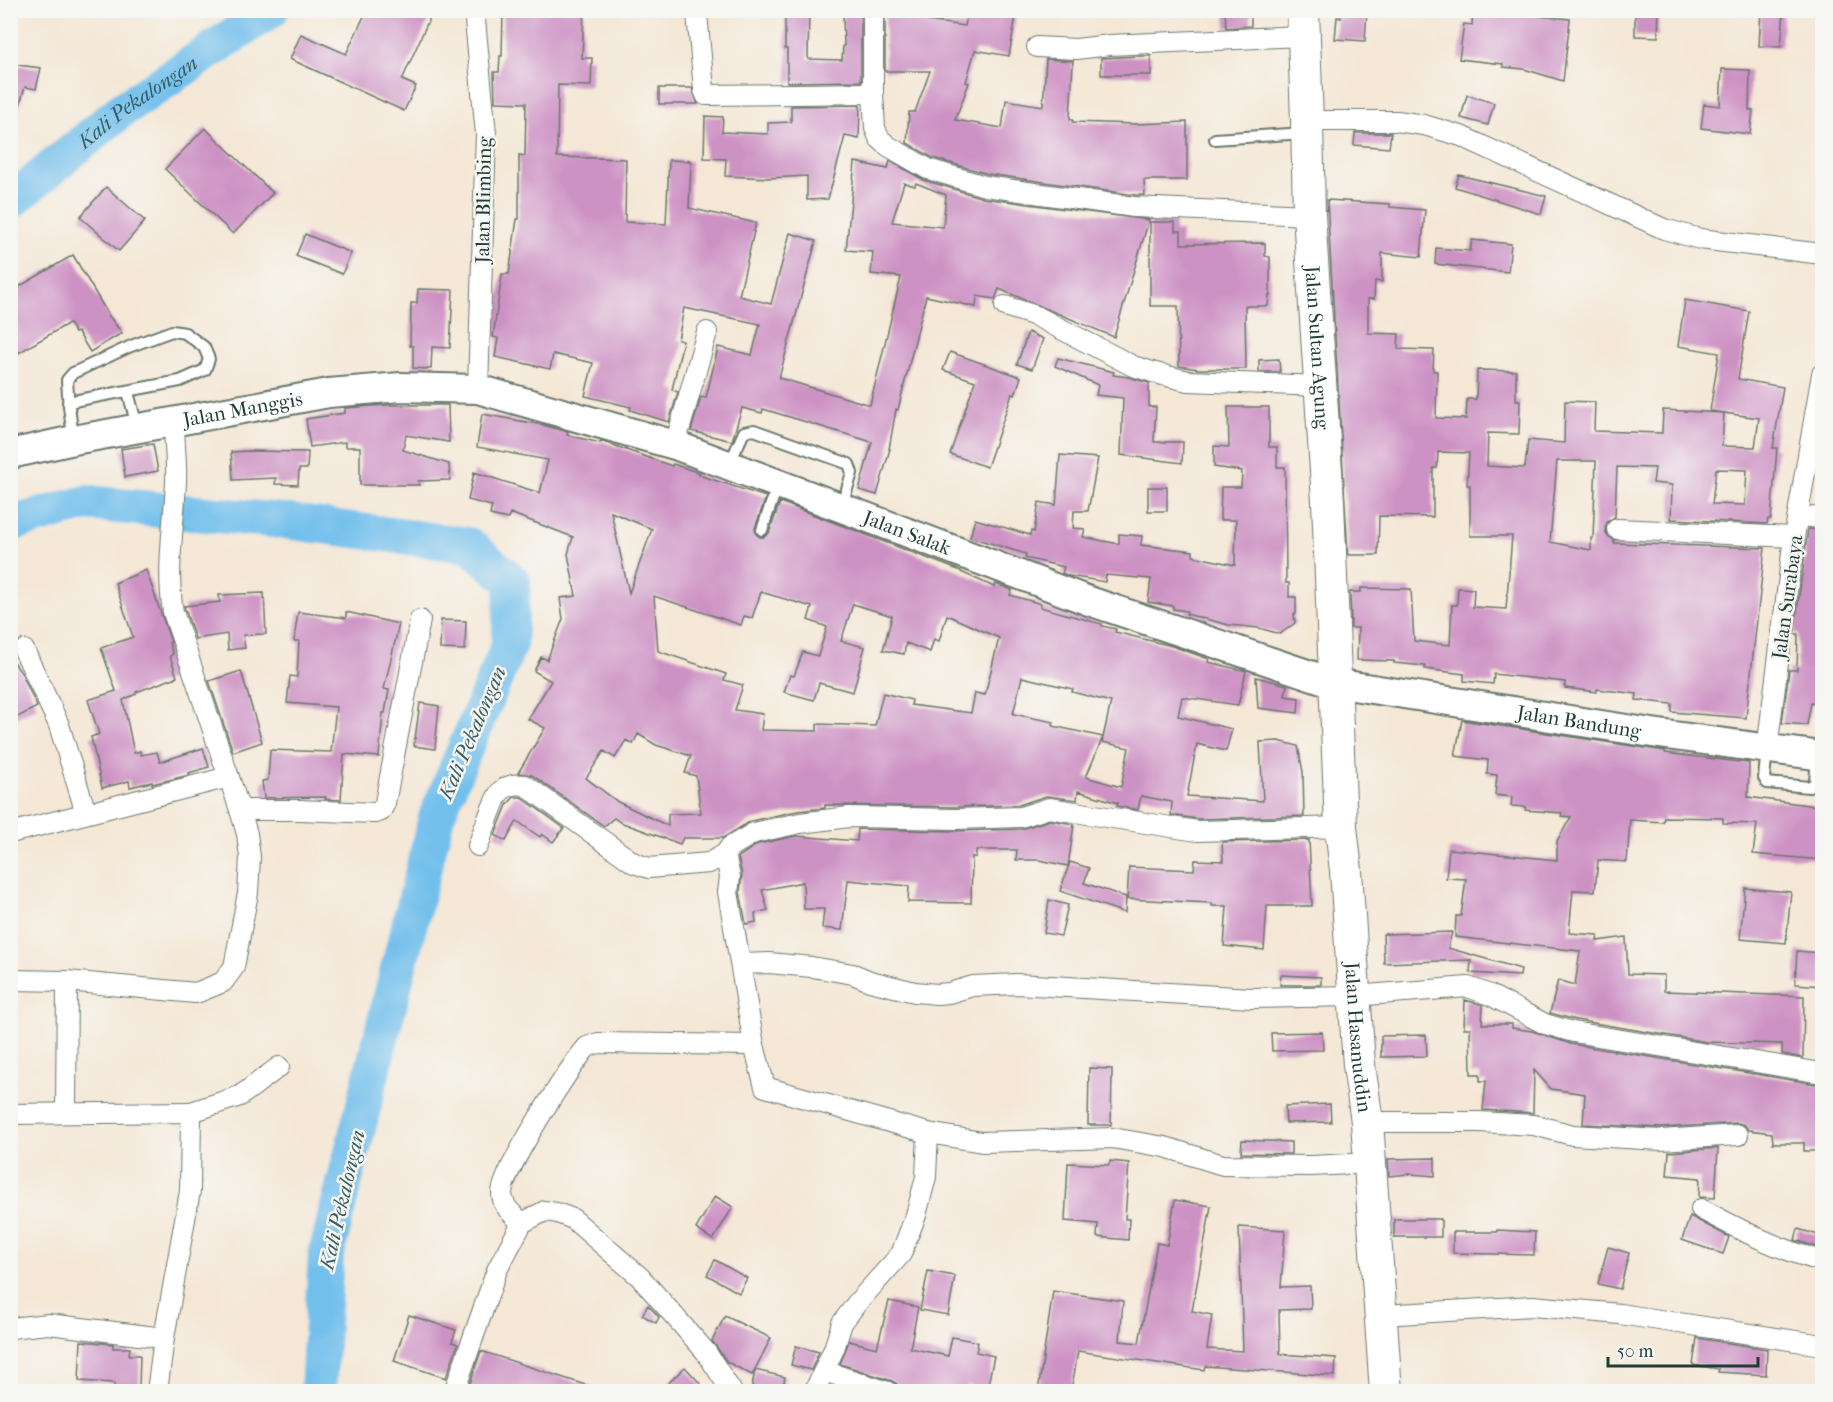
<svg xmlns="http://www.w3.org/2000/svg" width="1833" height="1402" viewBox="0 0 1833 1402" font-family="'IM FELL French Canon',serif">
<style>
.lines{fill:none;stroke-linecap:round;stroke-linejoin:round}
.river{stroke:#72bfec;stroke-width:36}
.building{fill:#cd92c4;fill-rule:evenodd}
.service-casing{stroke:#6a786c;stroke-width:14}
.minor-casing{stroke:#6a786c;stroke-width:22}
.secondary-casing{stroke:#6a786c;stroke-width:32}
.primary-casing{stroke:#6a786c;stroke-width:34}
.service{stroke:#fff;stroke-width:10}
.minor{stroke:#fff;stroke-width:20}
.secondary{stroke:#fff;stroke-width:28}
.primary{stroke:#fff;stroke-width:32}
.labels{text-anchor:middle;stroke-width:5;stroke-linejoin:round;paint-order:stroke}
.street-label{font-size:20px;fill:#1f3d34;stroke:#f6f6f2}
.water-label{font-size:21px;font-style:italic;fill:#345e62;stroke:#f6f6f2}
</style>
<rect width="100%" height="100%" fill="#f6f6f2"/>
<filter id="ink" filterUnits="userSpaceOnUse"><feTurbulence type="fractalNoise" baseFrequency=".0167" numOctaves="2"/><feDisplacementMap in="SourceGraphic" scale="12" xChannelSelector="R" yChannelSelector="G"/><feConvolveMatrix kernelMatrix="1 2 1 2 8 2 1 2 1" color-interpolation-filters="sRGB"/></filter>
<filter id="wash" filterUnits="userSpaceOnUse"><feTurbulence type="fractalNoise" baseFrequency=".008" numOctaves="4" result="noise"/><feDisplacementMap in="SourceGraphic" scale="24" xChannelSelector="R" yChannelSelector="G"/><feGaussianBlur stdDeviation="1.35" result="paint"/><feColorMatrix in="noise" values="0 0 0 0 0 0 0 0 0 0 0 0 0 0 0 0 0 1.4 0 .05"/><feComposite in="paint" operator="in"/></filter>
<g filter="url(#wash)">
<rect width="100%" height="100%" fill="#f4e7d5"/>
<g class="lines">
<g class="river">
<path id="s1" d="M10,202L122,110L271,10"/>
<path d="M10,524L86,503L283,521L469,545L513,582L509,645L437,815L326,1255L318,1392"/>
</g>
</g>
<g id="blocks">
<g class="building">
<path d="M367,10H433L402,80L416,86L404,111L290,59L301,34L346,54Z"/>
<path d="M503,10H584L582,58H592L591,86L558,85L557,157L626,159L625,222L666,224L669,160L691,161L689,208L756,223L739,296L771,304L790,233L816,241L779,378L870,405L901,277L871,274L873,252L846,250L855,162L888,169L890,161L924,180L983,198L1149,220L1114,337L999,289L995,299L977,296L976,307L926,296L898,410L896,409L889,449H890L877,495L859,490L872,442L763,409L762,413L742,408L732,441L691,431L701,397L706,398L718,347L752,355L760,324L684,308L678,340L683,341L672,390L678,392L669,422L630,410L631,407L585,396L593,363L553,354L550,369L495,357L498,338L493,337L502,274H509L517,219H519V155L525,156L526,103L495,102L494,72H499L500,56H502ZM904,183L915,186L916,183L946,195L943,227L892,222Z"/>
<path d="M785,10H809L808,59L842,60L843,46H844L843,12L861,11V81L787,82V49H785Z"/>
<path d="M968,10H1017L1009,56L975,50L966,82L969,83L955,120L1002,128L1006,100L1043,106L1046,59L1073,61L1070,119H1073V122L1136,124L1187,122V180H1144L1145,195H1135L988,174L933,158L907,143L909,112H915L930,71H885V11L909,12L929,15L928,21L965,26Z"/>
<path d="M1225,10H1251V26L1226,28Z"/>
<path d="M1341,10H1367L1365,41L1335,39L1337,17L1341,18Z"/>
<path d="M1473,10H1539L1538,16L1570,19L1563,81L1524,69L1503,67V64L1459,59L1464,24L1472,25Z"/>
<path d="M1635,10H1659L1658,37L1635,36Z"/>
<path d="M1761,10H1784L1781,47L1759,46Z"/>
<path d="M1139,56H1151V75H1101V58Z"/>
<path d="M10,64L41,68L36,89L25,87L15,121H10Z"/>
<path d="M1722,69L1750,70L1749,110H1753L1750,134L1701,128L1704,104L1720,106Z"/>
<path d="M659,88H692L698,104H659Z"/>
<path d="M1467,95L1494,103L1488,125L1461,118Z"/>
<path d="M860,105L859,139L845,136L828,199L807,200V176L769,178L725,176L726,159L704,158L705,116L723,117L722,132L768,134V123L791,122V106Z"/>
<path d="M205,128L273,193L233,234L165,169Z"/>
<path d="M1355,133H1391L1389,148L1354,145Z"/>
<path d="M1459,175L1546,196L1541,214L1455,187Z"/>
<path d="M106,187L145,221L119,251L80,217Z"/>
<path d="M1327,200L1390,204V207L1425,210L1421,257L1382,253V282L1375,281L1374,299H1368V333L1399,334L1398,349L1434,350L1433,371H1437L1436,418L1466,419L1467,399H1476L1477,370L1516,371V400H1520L1519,434L1488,433L1487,466L1525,468L1528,440L1564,443L1565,401L1595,402L1594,431L1662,433L1663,410L1724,413L1722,446L1755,447L1759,418L1710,411L1719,353L1678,346L1685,300L1749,311L1738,379L1783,387L1773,448H1777L1771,519H1768L1767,524L1671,519L1672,485L1653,483L1655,468L1617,467L1615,517L1607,522L1605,529L1607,535L1614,540V543L1765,548L1746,718L1672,712V704L1636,700L1637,694L1597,689V692L1565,688V682L1494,674L1493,684L1464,681V674L1425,669V666L1394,663V661L1357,660L1358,628H1351L1350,592H1361V588L1411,589L1414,641L1450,645L1452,605H1457L1458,588L1474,589L1473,607L1506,609L1512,536H1470V485H1467L1469,453L1438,452L1437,468H1433V517L1379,516L1378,555H1348ZM1557,461H1596L1593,538H1591V550L1550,542ZM1716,469L1747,470L1745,505L1712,504Z"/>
<path d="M1150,222H1175V231H1181V244L1265,243V256L1270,257V295H1269L1268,306H1245L1246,369H1199L1179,366L1178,306H1150Z"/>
<path d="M305,234L351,253L342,274L296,256Z"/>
<path d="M1472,240L1511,244L1508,272L1435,264L1436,248L1470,251Z"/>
<path d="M73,255L109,316L122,333L90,352L78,332L75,333L69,323L10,358V292Z"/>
<path d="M418,289L453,290L450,348L432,347L431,369L413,368V346H410L411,303H417Z"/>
<path d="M1028,332L1043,339L1032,369L1017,364Z"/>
<path d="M950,352L1021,377L1015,395L1012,394L987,467L950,454L975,381L943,370Z"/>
<path d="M1058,358L1114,372L1113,375L1128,377L1149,383V407H1156L1154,442H1183L1182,463L1121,455L1123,398L1096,395L1098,385L1055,366Z"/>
<path d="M1279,359L1280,372H1259V360Z"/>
<path d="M386,405H448L449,442L406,435L403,450L449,464L450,480L418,481L419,485H360V447H345V442L310,447L306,419L345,413V408Z"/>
<path d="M1228,407H1269V447H1277V467H1285L1286,583H1289V597H1296V614H1294L1295,623L1280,634L1259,628L1229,625L1186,614L1187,611L1173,609V606L1148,602L1151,579L1106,575L1105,582L1069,576L1062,573L1064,567L1025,558L1026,554L970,537L975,519L1030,535L1031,531L1034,532L1039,502L1056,505L1060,455L1098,458L1088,511H1074L1073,528L1085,529L1083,537L1119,544V534L1142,536L1141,545L1193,551V556L1235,565L1236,520H1220L1221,487H1241L1242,471L1214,467V446L1229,447Z"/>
<path d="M482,414L543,425L568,432L567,435L600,443L601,441L672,466L673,464L700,473L699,475L766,497L755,528L756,534L760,537H764L769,533L780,502L961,571V572L994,587L996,584L1012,590L1010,595L1041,604L1040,607L1102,624V626L1116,629L1115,632L1172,646L1209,659L1208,662L1246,671L1238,705L1182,697L1178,716L1232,729L1226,751L1197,744L1187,796L1263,801L1260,742L1279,741L1298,746L1303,772L1304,816L1198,819L1171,815L1172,802L1141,796L1138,810L1117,806L1118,803L1078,791L1077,800L1046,796L1019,805L956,807L825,805V808L797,811L751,821L723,838H683L680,844L620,822L614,818L604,826L532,775L518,773L545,728L528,719L551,681L534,671L541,657L547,660L563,619L560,598L576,596L568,554L573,537L510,513L508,519L490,515L492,506L468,500L474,472L540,493L548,460L477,447ZM611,512L652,529L629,593ZM761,592L812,607L808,620L827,627L818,656L803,652L794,676L790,675L784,692L814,700L819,683L853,692L865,647L841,641L853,604L892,616L883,650L904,654L906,643L930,652L934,639L939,641L947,615L999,638L985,695L975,693L971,713L911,705L912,700L883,693L875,726L817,724V731L761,730L763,714L735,710L743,685L724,680L726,674L658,651L654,596L741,625L744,616L752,618ZM1022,677L1073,689L1072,692L1111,702L1102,742L1129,748L1121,787L1086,777L1103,737L1053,726L1054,722L1013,714ZM638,734L656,745L691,756L685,773L696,776L701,813L668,814V826L618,802L586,778L604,751L615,758L626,740L633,744Z"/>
<path d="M153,444L158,471L125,477L121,449Z"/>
<path d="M249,451L308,452L307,469H299L298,485L275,484L276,478L233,480L231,452Z"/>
<rect x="1148" y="487" width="19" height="24"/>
<path d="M1808,529L1822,530V705L1811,703L1807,725L1782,723L1789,670H1797L1798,634H1794Z"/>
<path d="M146,570L171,642L169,643L173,654L170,656L177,677L136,692V694L123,700L134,753L140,751L141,755L157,752L160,762L203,748L209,767L189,773L190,775L152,784V782L130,787L129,781L102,788L91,737L99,734L88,700L116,691L101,648L133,637L115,583Z"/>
<path d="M264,593L266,634L243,635L245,648L228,650L227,634L195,639L184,606L220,602L219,595Z"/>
<path d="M298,612L346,618V612L399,624L384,689L389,690L385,713H383L379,757L344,754L341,800L325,799L326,797L264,798L262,781L268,780L270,750L331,752L336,707L287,703L290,676L297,677L299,641H294Z"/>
<path d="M441,620L466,621L465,650L440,649Z"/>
<path d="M10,657L22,674L37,707L10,721Z"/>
<path d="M241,671L262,742L233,752L209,681Z"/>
<path d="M1256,677L1287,685L1285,696L1299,698L1298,713L1258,708Z"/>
<path d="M420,703L439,706L435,749L414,746Z"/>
<path d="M1462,720L1665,751V753L1749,763L1748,797L1822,807V860L1753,854L1757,824L1723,823V818L1664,817L1663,822L1630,820L1627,862L1598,860L1595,891L1573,890L1569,933L1598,935L1597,941L1626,937L1628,974L1664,975V991L1804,996L1803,1058L1782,1054V1044L1707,1042L1576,1020L1550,1013L1558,980L1575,985L1580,951L1455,937L1456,916H1461L1466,879L1446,878L1449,849L1557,860V841L1571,817L1561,816L1562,813L1525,810L1526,807L1511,806L1512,797L1495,795L1497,775L1487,774L1488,760L1455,756Z"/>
<path d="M514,797H521L564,828L553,842L542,834L540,837L517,821L506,841L495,835L507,805Z"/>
<path d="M1050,820L1074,824L1068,866L1039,860H1016L1017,850H976V857H972L971,903L908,902L909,886L848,880L842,930L822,928L824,909H804L803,882L762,890L768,910L755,913L756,922L746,924L740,892L742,875L738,857L758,844L796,836L857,841L858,829L956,831L1021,829Z"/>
<path d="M1309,840L1312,906H1267L1264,950L1224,946L1227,906H1212V903L1127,899L1129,867L1194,870L1195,860L1223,861L1222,842Z"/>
<path d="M1070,862L1089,868L1084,883L1126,897L1125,913L1060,891Z"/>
<path d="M1745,888L1791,892L1786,943L1740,939Z"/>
<path d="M1049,900L1068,905L1061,936L1044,933Z"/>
<path d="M1452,932L1448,948L1521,969L1520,976L1470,973L1471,960L1384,963L1383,934Z"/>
<path d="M1797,951L1822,953V986L1795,984Z"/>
<path d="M1281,975L1321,977V985H1280Z"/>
<path d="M1465,1000L1483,1005L1482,1024H1512V1028L1532,1031L1571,1044L1822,1085V1151H1804V1143H1773L1772,1133L1749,1130L1744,1125L1738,1123L1661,1128L1583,1124L1585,1094L1551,1089L1534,1070L1533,1113L1483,1110L1486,1081H1480V1074H1471L1470,1028H1464Z"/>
<path d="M1322,1032L1323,1050L1272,1051L1271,1033Z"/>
<path d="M1426,1035L1427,1056L1381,1057V1036Z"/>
<path d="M1089,1068L1112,1069L1111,1125H1088Z"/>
<path d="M1330,1104L1331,1122L1286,1123L1285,1106Z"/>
<path d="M1242,1140L1291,1142V1154L1241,1153Z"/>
<path d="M1718,1148L1715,1198L1699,1197L1700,1178L1667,1175L1669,1152Z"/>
<path d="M1435,1158V1176L1410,1174L1389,1176L1388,1159Z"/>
<path d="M1110,1161L1129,1163L1125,1219H1129L1128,1240L1097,1237L1098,1224L1065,1221L1068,1163L1109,1165Z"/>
<path d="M715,1196L733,1207L713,1240L696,1229Z"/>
<path d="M1175,1200L1211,1206L1192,1311L1212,1315L1207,1349L1243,1351L1239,1227L1285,1230L1281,1287L1310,1286L1311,1309L1279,1310L1280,1354L1336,1358L1335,1376L1205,1366L1204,1370L1078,1351L1071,1392H1038L1053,1291L1123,1301L1120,1341L1139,1343L1157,1243L1167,1245Z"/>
<path d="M1690,1216L1729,1237L1723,1254L1682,1240Z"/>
<rect x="1394" y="1219" width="47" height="18"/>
<path d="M1798,1229L1822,1236V1249L1795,1240Z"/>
<path d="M1497,1230L1535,1232L1534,1255L1453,1253V1232H1497Z"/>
<path d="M1608,1247L1629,1253L1620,1289L1598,1284Z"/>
<path d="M715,1260L747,1278L739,1293L707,1275Z"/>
<path d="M928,1271L955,1276L948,1315L920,1310Z"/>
<path d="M889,1301L918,1307L910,1348L948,1356L952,1337L978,1342L976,1352L994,1356L987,1389L967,1385L965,1392H900L897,1384L892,1381L840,1364L849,1341L877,1348Z"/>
<path d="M648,1305L659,1317L656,1323L642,1315Z"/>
<path d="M409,1315L456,1330L452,1342L458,1344L446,1378L394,1361Z"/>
<path d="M725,1316L771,1338L752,1375L727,1362L712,1341Z"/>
<path d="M1697,1338L1767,1349L1766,1375L1718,1372L1719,1369L1693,1365Z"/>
<path d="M81,1341L113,1344V1348H130L129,1355H140L139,1389L114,1388V1383L79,1381Z"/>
<path d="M796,1346L819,1352L811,1370L791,1365Z"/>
<path d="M481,1351L595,1388V1392H467Z"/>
<path d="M685,1367L708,1392H659Z"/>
<path d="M755,1370L785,1377L782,1392H751Z"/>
</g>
</g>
</g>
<g filter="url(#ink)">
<use href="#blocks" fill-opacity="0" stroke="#6a786c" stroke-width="1.5"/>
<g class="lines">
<defs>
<g id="service">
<path d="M1215,139L1304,133"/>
<path d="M128,392L137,426"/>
<path d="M68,402L180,381L205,370L209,359L204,347L185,333L172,331L131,346L73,373L67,380C68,400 70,419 74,440"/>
<path d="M729,465L744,432L754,430L849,464L852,473L842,505"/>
<path d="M762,530L778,484"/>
<path d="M1767,749L1764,778L1767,783L1809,787L1815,783L1817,756"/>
</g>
<g id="minor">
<path d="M474,10L486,134L478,389"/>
<path d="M694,10L697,13L704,90L706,95L873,93"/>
<path d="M873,10V93L875,128L879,138L888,146L928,169L985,186L1134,207L1309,215"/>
<path d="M1037,47L1076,49L1110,45L1302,36"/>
<path d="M1307,121H1397L1424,125L1461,136L1664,229L1700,239L1822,254"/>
<path d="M1005,306L1036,316L1133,366L1159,374L1188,381L1320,386"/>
<path d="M675,445L707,332"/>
<path d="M1798,516L1822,518"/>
<path d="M1617,529L1794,537"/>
<path d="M24,650L59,725L86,813"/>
<path d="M1767,749L1794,537L1822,374"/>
<path d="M240,810H299L375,813L381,811L385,803L420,620"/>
<path d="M10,833L229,777"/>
<path d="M478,846C482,836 495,795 502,790C509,784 517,784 525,785L634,863L649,868L709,863L725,854L730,847L754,833L800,823L849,817L956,819L1021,817L1049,808L1197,831L1341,827"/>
<path d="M725,854L730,877L728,892L754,1045L765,1087L928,1133L926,1177L916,1215L901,1254L857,1303L842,1323L834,1349L814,1392"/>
<path d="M742,964L769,963L812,967L853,974L870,981L915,992L937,994L949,993L973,986L1017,984L1252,998L1354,996L1468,987L1490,995L1545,1024L1573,1032L1822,1073"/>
<path d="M10,980L67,981L196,993L223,982L234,967L248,893L250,857L247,834L240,810L173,612C166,569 174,525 176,482C177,462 174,442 174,422"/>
<path d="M66,1112L67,981"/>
<path d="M191,1112L240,1096L279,1067"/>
<path d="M10,1114L191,1112L190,1191L164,1338L157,1392"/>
<path d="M1367,1122H1479L1534,1125L1573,1135L1661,1140L1738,1135"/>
<path d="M928,1133L982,1142L1112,1138L1165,1147L1223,1165L1311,1166L1370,1163"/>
<path d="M1701,1209C1740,1230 1779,1250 1822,1261"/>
<path d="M522,1223C513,1214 502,1207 502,1193C503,1170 569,1068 587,1047L598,1043L754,1045"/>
<path d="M1382,1315L1533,1306L1620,1314L1822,1345"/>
<path d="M10,1328L48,1324L164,1338"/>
<path d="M824,1371L888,1392"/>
<path d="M454,1392L497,1270L522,1223L545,1211L557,1213L573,1219L640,1277L706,1352L732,1392"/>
</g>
<g id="secondary">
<path id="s2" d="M10,454L74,440L329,393L401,387L478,389L675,445L1089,601L1334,683L1652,733L1822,756"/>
</g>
<g id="primary">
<path id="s3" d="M1303,10L1307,121L1309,215L1328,501L1341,827L1346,871L1359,1065L1367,1122L1386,1392"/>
</g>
</defs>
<use href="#service" class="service-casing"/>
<use href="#minor" class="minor-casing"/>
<use href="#secondary" class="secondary-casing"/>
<use href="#primary" class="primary-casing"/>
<use href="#service" class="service"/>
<use href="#minor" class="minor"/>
<use href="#secondary" class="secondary"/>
<use href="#primary" class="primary"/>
</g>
</g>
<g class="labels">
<g class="street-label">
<text transform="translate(483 200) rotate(-89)" y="7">Jalan Blimbing</text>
<text dy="7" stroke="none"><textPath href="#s3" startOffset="338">Jalan Sultan Agung</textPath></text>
<text dy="7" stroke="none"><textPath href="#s2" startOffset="237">Jalan Manggis</textPath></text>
<text dy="7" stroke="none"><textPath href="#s2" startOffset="927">Jalan Salak</textPath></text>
<text transform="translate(1787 597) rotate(-82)" y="7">Jalan Surabaya</text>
<text dy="7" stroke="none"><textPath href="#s2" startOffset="1628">Jalan Bandung</textPath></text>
<text dy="7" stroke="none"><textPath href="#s3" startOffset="1029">Jalan Hasanuddin</textPath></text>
</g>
<g class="water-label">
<text dy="7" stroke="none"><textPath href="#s1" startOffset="162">Kali Pekalongan</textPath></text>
<text transform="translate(472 733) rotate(-67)" y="7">Kali Pekalongan</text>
<text transform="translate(342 1200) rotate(-77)" y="7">Kali Pekalongan</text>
</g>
</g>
<rect width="1833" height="1402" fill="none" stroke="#f6f6f2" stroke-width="36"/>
<path d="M1608 1357v9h150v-9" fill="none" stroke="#1f3d34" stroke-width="3"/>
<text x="1617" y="1357" font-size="18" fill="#1f3d34" stroke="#f6f6f2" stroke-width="4.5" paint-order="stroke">50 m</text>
</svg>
